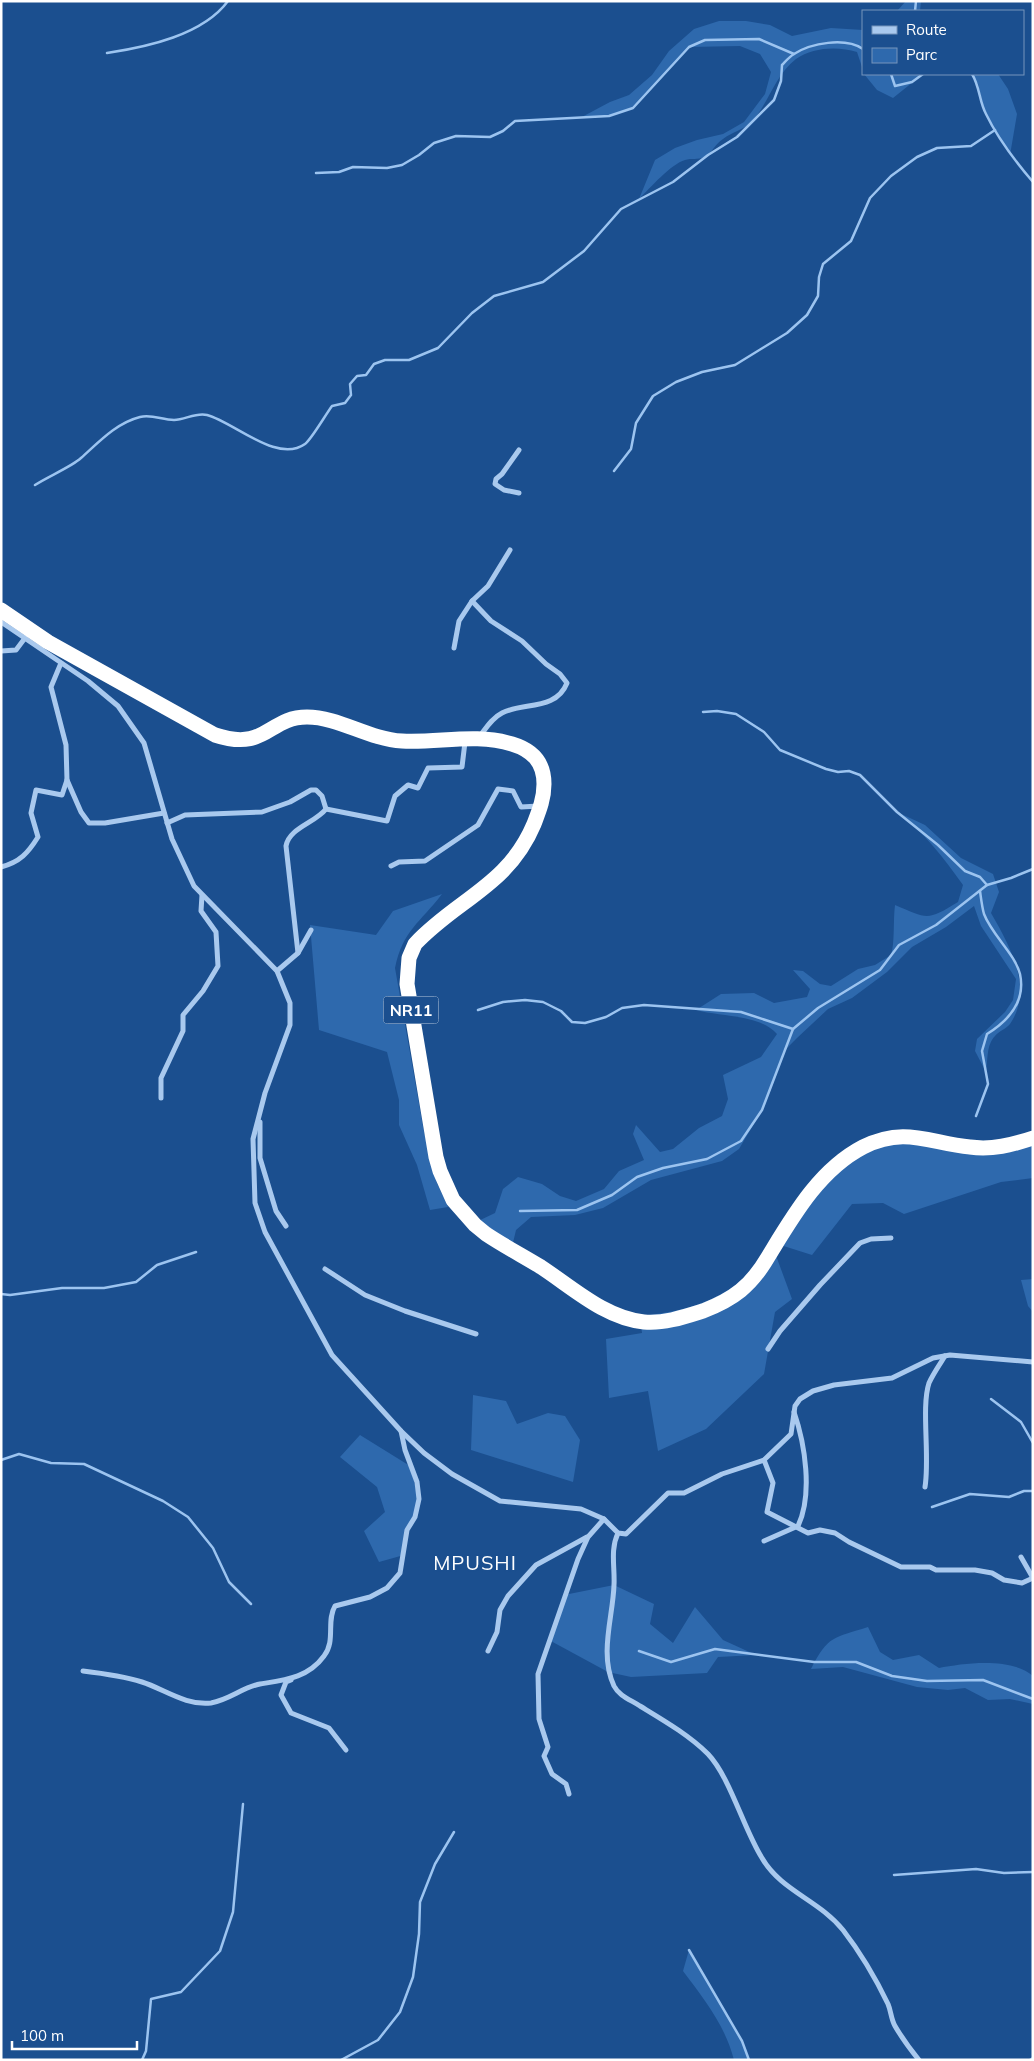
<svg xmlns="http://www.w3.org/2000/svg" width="1034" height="2061" viewBox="0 0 1034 2061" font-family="Mulish,sans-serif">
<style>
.green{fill:#2e69ad}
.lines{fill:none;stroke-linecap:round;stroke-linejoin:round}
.stream{stroke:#9cc4f0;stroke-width:2.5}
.street{stroke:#a9c9ee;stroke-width:5}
.highway{stroke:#fff;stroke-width:15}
.labels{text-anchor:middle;stroke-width:4;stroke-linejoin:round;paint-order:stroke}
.shield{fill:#1b4f8f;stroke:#bbcadd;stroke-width:1}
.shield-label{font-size:16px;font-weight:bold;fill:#fff}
.quarter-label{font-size:20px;letter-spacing:1px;fill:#fff;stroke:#1b4f8f}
</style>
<rect width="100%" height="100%" fill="#1b4f8f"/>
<g class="green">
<path d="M906,1H921L920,11H897Z"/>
<path d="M719,21H746L770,25L792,36L831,28L863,30V70L857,52C838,46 813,47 796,59C775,75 769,103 752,121C744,130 732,132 723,139C715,144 713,152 704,157C698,160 691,158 685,160C671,164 650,188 639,199L655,160L675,148L697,140L723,134L744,122L765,94L771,72L760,54L740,46L689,47L633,108L609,116L580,118L610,102L629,95L652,75L669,51L694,29Z"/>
<path d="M864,74H923L893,98L877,90Z"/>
<path d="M972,74H998L1008,89L1017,114L1010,155L985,113L978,84Z"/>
<path d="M897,812L925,825L961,858L993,874L999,892L991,913C1010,946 1034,989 1010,1024C1006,1029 999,1031 995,1036C986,1045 988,1061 986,1072L975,1051L977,1039L1005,1012L1013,1000L1016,979L981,926L974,906L946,927L912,947L887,972L852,998L828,1009L797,1038L783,1052L762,1110L739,1149L722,1161L651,1180L603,1208L575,1215L531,1217L516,1230L512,1247L474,1223L495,1213L503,1189L518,1177L542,1184L560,1196L576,1201L604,1189L619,1171L644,1160L633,1134L636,1125L660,1152L673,1149L699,1128L722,1116L728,1099L723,1075L761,1057L777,1034C759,1014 721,1017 696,1010L721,994L754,993L774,1003L807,997L810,989L793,970L803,971L820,984L831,986L858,969L875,965L891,955C895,943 893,920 895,905C928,919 927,921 958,902L963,885C943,857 925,833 897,812Z"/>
<path d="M442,894C420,923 403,930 395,968L424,1132L437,1183L448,1207L430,1210L417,1165L399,1125V1100L387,1052L319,1030L310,925L376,935L393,911Z"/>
<path d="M912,1133L973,1145L1003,1141L1033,1133V1178L1001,1182L904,1214L883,1203L852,1204L812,1255L771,1242L792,1299L775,1312L764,1374L706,1429L658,1451L648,1391L609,1398L606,1339L642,1333L640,1316C680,1312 713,1304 745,1278C756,1269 763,1252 771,1241C795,1207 842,1140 885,1134C893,1132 903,1133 912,1133Z"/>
<path d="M1033,1279V1312L1028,1306L1021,1280Z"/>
<path d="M473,1395L506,1401L517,1424L548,1413L565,1416L580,1440L573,1482L471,1450Z"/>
<path d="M360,1435L410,1466L419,1499L415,1517L407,1530L404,1555L379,1562L364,1531L385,1512L377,1487L340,1457Z"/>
<path d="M614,1585L654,1604L650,1624L673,1643L695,1607L723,1640L756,1655L718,1657L707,1673L631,1677L608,1672L549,1640L564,1595Z"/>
<path d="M868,1627L880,1652L893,1660L919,1655L939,1668C964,1663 1012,1657 1033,1676V1704L1010,1699L988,1700L965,1688L948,1690L917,1687L843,1667L811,1669C828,1635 834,1638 868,1627Z"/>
<path d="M689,1950L742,2041L749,2060H734C725,2025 704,1999 683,1971Z"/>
</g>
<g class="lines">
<g class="stream">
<path d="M915,11L916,1"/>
<path d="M107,53C147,47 203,35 228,1"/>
<path d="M891,74L895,86L912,82L923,74"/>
<path d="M972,74C980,87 979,101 986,114C998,139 1015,161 1033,182"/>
<path d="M316,173L339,172L353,167L387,168L402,165L419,155L434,143L456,136L490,137L503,131L515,121L609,116L633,108L689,47L705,40L759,39L794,54"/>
<path d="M614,471L631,449L636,423L653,396L676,382L702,372L735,365L787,333L807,315L818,296L819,277L823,264L851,241L870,198L891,176L917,157L937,148L971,146L995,130"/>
<path d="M35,485C47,477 71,467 81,458C98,443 116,423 140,417C152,414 162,420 174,420C185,420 196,412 207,415C234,422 277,464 305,444C311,440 326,414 332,406L345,403L351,395L350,384L357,376L366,375L374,364L385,360H409L438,348L472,313L494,296L543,282L584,251L621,209L673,182L708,155L737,137L774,100L781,81L782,65C785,62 789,57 794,54C811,43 845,37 863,49"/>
<path d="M703,712L717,711L736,714L764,732L780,750L826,769L838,772L849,771L860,775L897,812L938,845L965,871L980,877L987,885"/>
<path d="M478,1010L503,1002L525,1000L543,1002L561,1011L572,1022L585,1023L606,1017L622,1008L644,1005L741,1012L793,1029"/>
<path d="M976,1116L988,1084L982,1051L987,1034C1008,1021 1026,1002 1020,974C1015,954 992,935 984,914C982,907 981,898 980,891"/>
<path d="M520,1211L577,1210L612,1195L637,1177L663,1168L707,1159L741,1141L762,1110L793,1029L818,1008L880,970L899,945L936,925L987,885L1011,878L1033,869"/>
<path d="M1,1294L10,1295L62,1288H104L136,1282L157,1265L196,1252"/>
<path d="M991,1399L1021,1422L1033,1443"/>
<path d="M1,1460L19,1454L51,1463L84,1464L163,1501L188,1517L213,1548L229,1582L251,1604"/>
<path d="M932,1507L970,1494L1009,1497L1024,1491H1033"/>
<path d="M639,1651L671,1662L715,1649L814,1662H856L892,1676L927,1681L983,1680L1033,1699"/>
<path d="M894,1875L976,1869L1004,1873L1033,1872"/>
<path d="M689,1950L742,2041L749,2060"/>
<path d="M142,2060L146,2051L151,1999L181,1992L220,1951L233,1912L243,1804"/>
<path d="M341,2060L378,2040L400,2012L413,1977L419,1934L420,1902L435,1864L454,1832"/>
<path d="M1030,2060L1033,2058"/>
</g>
<g class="street">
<path d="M519,450L502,474L496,479L495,484L504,490L519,493"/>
<path d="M472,601L491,621L522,641L546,664L560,674L567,683C556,711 523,702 502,713C492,718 486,728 480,736"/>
<path d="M1,622L88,681L118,706L144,743L172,839L194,886L277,971L290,1003V1025L265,1093L253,1139L255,1203L265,1232L332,1355L401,1431L424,1453L452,1474L500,1501L581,1509L604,1519L618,1533L626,1534L668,1493H684L722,1474L764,1460L791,1434L795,1406L800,1399L813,1391L834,1385L892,1378L933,1358L950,1355L1033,1362"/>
<path d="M454,648L459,621L472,601L488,586L510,550"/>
<path d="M1,651L16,650L25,638"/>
<path d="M67,780L81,812L89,823H105L164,813"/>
<path d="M326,809L387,821L395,796L408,785L418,788L428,768L462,767L465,742"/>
<path d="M167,823L185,815L262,812L290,802L311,790H316L322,796L326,809C315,823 289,828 286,846L298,953"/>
<path d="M391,866L399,862L425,861L478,825L498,789L513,791L521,807L539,806"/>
<path d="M1,867C20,862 28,853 38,837L31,813L36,790L62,795L67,780L66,745L51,687L61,663"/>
<path d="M277,971L298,953L311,930"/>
<path d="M161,1098V1078L183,1031V1015L203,991L218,966L216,932L201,911L202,895"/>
<path d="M260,1122V1158L276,1211L286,1226"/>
<path d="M325,1269L365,1295L405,1311L476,1334"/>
<path d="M768,1349L780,1331L820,1285L860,1243L871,1239L891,1238"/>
<path d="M764,1460L773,1483L767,1512L808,1533L820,1530L835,1533L849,1542L901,1567H930L936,1570H975L992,1573L1004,1580L1022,1583L1033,1578"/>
<path d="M925,1487C930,1457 921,1407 929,1383C933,1374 940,1364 945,1356"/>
<path d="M618,1533C610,1550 615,1567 614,1585C613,1617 599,1654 614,1686C619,1696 631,1700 640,1706C663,1720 689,1735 708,1754C730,1777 744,1830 762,1858C781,1891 819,1900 843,1930C860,1952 876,1979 888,2004C891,2011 891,2019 895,2026C902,2038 910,2049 919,2060"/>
<path d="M764,1541L798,1526C813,1494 805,1444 794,1412"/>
<path d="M1021,1557L1033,1578"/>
<path d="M488,1651L497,1632L500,1610L508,1596L536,1565L587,1537"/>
<path d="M83,1671C100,1673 126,1677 142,1682C164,1689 186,1706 211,1703C229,1700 243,1687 260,1684C285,1680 308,1678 324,1656C336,1641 326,1621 335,1606L370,1597L387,1588L400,1573L407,1530L415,1517L419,1499L417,1482L405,1450L401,1431"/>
<path d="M291,1680L286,1682L281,1695L291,1713L329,1728L346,1750"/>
<path d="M569,1794L566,1784L552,1774L544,1756L548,1747L539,1719L538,1674L578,1559L588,1537L604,1519"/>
</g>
<path class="highway" d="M1,610L48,642L215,735C267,752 268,717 307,717C339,717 368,739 402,741C439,743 476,733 512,744C532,750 544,762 544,784C544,799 539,811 534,824C508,886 457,899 415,944L409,958L407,984L436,1157L440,1171L453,1200L475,1225L486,1234C504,1246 523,1256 541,1267C573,1288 605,1318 644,1322C663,1324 684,1317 703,1311C734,1299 751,1286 768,1257C793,1216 819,1170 863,1147C905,1126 929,1143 970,1147C992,1150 1012,1145 1033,1138"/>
</g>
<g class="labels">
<rect class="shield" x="383.5" y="996.5" width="55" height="27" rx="4"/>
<g class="shield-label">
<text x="411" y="1016">NR11</text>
</g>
<g class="quarter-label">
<text x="475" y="1570">MPUSHI</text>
</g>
</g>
<rect width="1034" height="2061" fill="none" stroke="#ffffff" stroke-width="5"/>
<rect x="862" y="10" width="162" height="65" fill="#1b4f8f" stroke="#7695bc"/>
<rect x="872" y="26" width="25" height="8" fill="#a9c9ee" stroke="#7695bc"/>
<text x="906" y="35" font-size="15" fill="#ffffff">Route</text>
<rect x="872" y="48" width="25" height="15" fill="#2e69ad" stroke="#7695bc"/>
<text x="906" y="60" font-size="15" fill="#ffffff">Parc</text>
<path d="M12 2041v8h125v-8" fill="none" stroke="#ffffff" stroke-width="2.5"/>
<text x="20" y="2041" font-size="15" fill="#ffffff" stroke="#1b4f8f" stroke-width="4" paint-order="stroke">100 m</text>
</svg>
